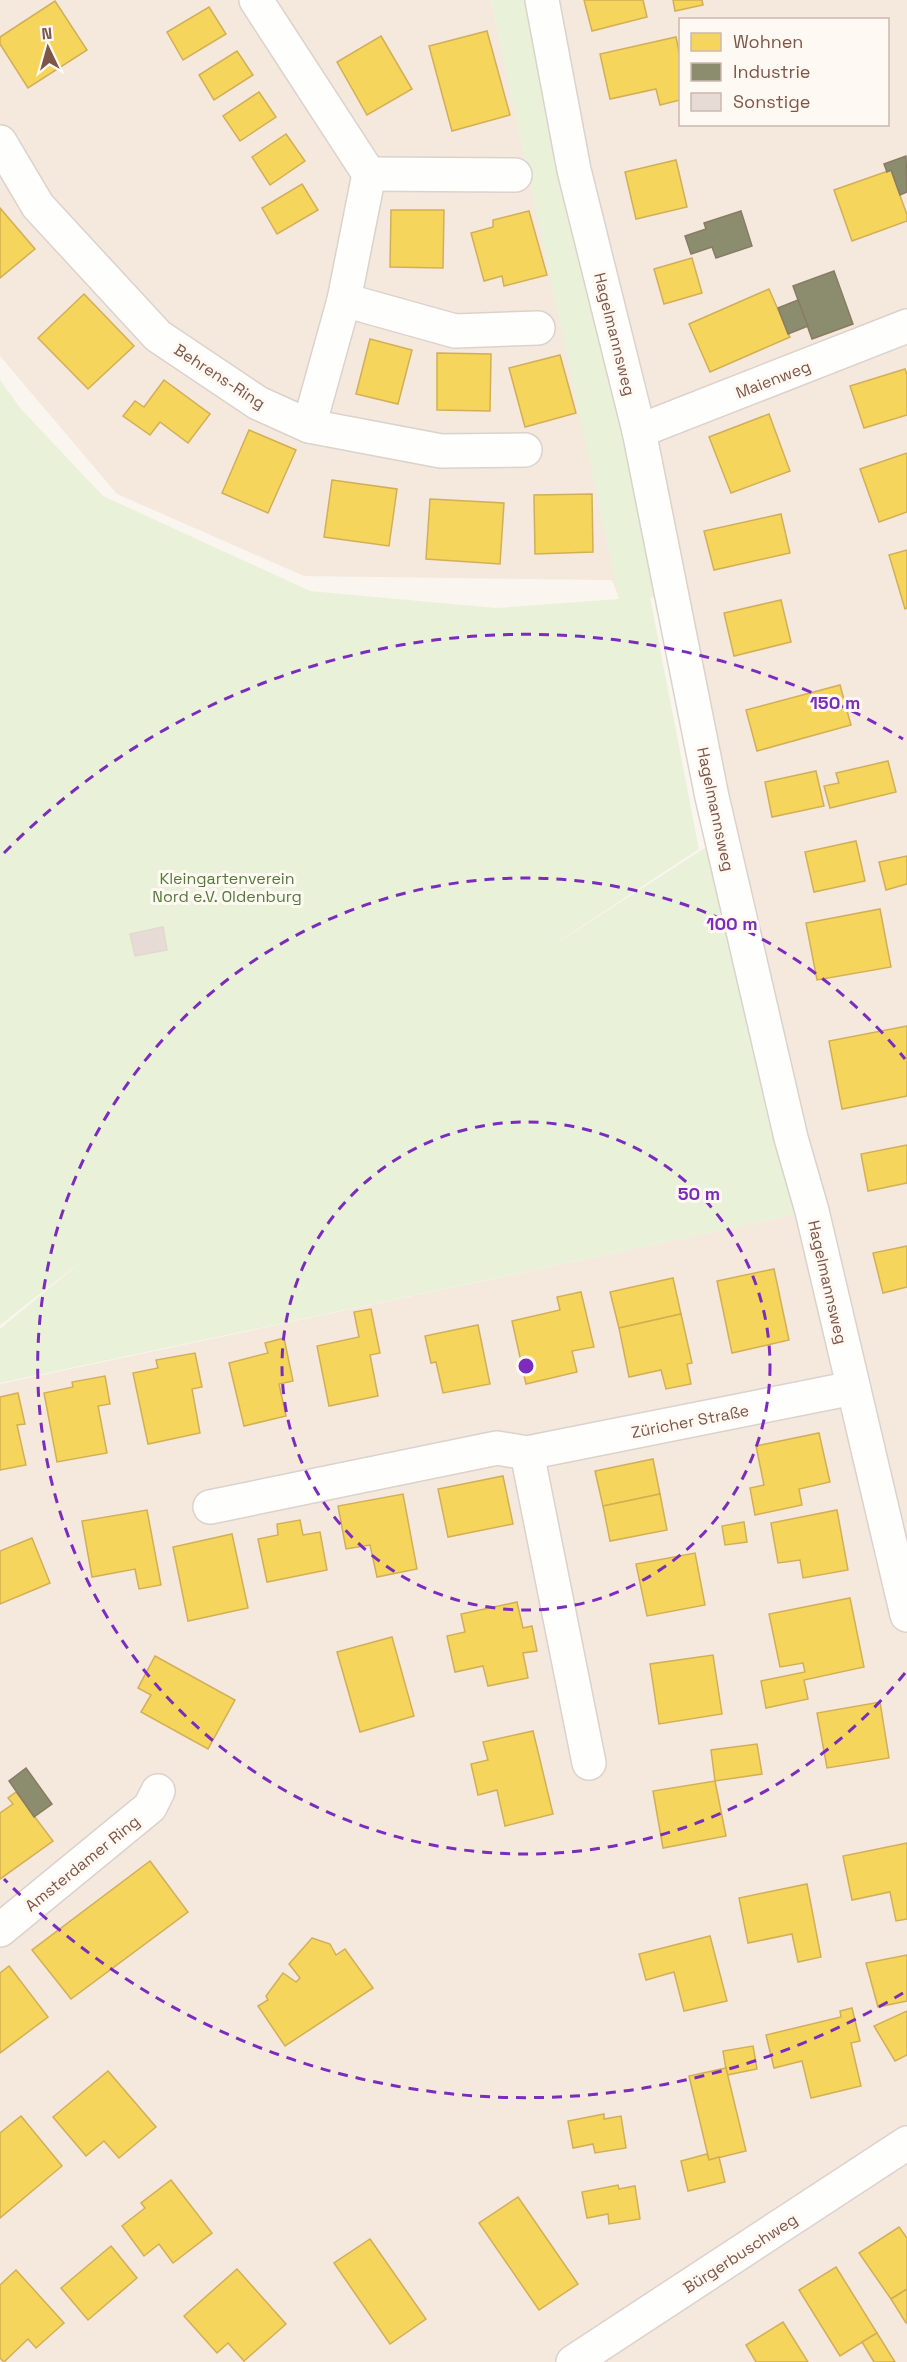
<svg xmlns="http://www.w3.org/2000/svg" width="907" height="2362" viewBox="0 0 907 2362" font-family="'Space Grotesk',sans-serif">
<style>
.residential{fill:#f5e8dd;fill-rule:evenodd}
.green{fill:#e9f2d8}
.homes{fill:#f6d55c;stroke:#d2af56;stroke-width:1.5}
.industry{fill:#8c8c6e;stroke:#887c63;stroke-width:1.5}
.building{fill:#e7dbd5;stroke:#e4d7d0;stroke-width:1.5}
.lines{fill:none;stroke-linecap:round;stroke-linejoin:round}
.minor-casing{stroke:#dbd2cc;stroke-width:36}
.minor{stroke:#fefefd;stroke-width:33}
.ring{fill:none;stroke:#7b2cbf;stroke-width:3;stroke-dasharray:10 8}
.labels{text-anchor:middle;stroke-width:6;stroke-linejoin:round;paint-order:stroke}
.street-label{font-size:16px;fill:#7e5649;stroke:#fff9f3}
.park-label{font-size:16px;fill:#53783a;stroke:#fff9f3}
.centre{fill:#7b2cbf;stroke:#fff9f3;stroke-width:3}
.ring-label{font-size:18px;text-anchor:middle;font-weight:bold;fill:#7b2cbf;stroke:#fff9f3;stroke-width:6;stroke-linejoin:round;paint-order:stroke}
</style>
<rect width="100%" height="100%" fill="#faf5ef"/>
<path class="residential" d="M0,0H491L620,599L542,0H907V2362H0V1384L811,1211L672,596L620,600L612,580L304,576L117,494L0,356ZM680,20H888V124H680Z"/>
<path class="green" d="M491,0H542L672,595L650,597L699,849L538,955L722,837L812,1211L0,1383V1329L82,1261L0,1325V380L21,409L103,496L310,591L496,608L619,599Z"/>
<g class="homes">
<path d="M584,0H643L647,17L592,31Z"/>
<path d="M673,0H702L703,5L675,11Z"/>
<path d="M55,1L87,50L28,88L0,44V37Z"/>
<path d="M209,7L226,34L183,60L167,32Z"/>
<path d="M487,31L510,115L452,131L429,46Z"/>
<path d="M381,36L412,89L367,115L337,62Z"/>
<path d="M676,37L680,57V100L660,105L656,89L610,99L600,54Z"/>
<path d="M237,51L253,75L214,100L199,75Z"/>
<path d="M259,92L276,117L240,141L223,116Z"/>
<path d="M286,134L305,161L270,185L252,157Z"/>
<path d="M676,160L687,207L636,219L625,172Z"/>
<path d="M891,170L907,215V221L852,241L834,190Z"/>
<path d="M302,184L318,210L277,234L262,208Z"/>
<path d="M0,208L35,249L0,278Z"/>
<path d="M391,210H444L443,268L390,267Z"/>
<path d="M529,211L547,275L504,286L502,276L484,281L471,233L493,227V220Z"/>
<path d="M692,258L702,293L664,304L654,269Z"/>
<path d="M769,289L790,337L710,372L689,324Z"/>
<path d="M84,294L134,346L88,389L38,338Z"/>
<path d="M370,339L412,350L398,404L356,394Z"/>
<path d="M437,353L491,354L490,411L437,410Z"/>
<path d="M560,355L576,413L525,427L509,368Z"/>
<path d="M905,369L907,375V415L864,428L850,386Z"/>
<path d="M164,380L210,414L188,443L160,422L150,435L123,416L135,401L144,407Z"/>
<path d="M769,414L790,471L731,493L709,437Z"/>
<path d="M249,430L296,450L268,513L222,493Z"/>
<path d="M907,453V512L879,522L860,469Z"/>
<path d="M332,480L397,489L389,546L324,537Z"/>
<path d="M592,494L593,552L535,554L534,495Z"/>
<path d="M430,499L504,503L500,564L426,559Z"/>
<path d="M781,514L790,553L714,570L704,531Z"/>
<path d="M907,550V608L905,609L889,555Z"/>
<path d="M781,600L791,642L734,656L724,613Z"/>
<path d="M840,685L851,725L757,751L746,710Z"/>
<path d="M888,761L896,792L830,808L824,786L839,783L836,773Z"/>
<path d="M816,771L824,806L772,817L765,782Z"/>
<path d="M856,841L865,881L814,892L805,852Z"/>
<path d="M907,856V884L886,890L879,862Z"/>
<path d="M880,909L891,967L817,980L806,923Z"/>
<path d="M907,1026V1096L842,1109L829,1041Z"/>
<path d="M907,1145V1183L868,1191L861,1154Z"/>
<path d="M907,1246V1287L883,1293L873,1253Z"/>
<path d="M774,1269L789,1340L732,1353L717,1281Z"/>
<path d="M673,1278L681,1314L619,1328L610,1292Z"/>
<path d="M581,1292L594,1347L572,1351L577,1372L526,1384L512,1321L560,1310L557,1297Z"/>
<path d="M371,1309L380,1353L370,1355L378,1396L329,1406L317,1346L359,1337L354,1312Z"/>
<path d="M681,1314L692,1363L687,1364L691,1384L666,1389L661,1370L629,1377L619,1328Z"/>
<path d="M478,1325L490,1384L443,1393L436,1362L431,1363L425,1336Z"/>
<path d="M284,1338L293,1381L279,1384L286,1416L244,1426L229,1363L268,1353L265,1343Z"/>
<path d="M195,1353L202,1387L192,1389L200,1433L148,1444L133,1373L158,1368L156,1360Z"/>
<path d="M105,1376L110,1404L98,1406L107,1453L57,1462L44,1393L73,1387L72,1382Z"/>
<path d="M18,1393L25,1424L17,1425L26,1465L0,1470V1397Z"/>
<path d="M819,1433L830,1482L799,1489L802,1505L755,1515L750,1488L764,1485L756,1446Z"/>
<path d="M653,1459L660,1494L603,1506L595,1471Z"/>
<path d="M503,1476L513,1524L448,1537L438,1489Z"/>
<path d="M403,1494L417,1569L377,1577L370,1545L346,1549L338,1506Z"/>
<path d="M660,1494L667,1530L610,1541L603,1506Z"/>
<path d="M147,1510L161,1585L139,1589L135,1569L92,1577L82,1521Z"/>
<path d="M837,1510L848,1570L803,1578L800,1560L778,1563L771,1523Z"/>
<path d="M300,1520L303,1535L320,1532L327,1570L267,1582L258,1539L278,1535L277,1524Z"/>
<path d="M744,1522L747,1542L725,1545L722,1526Z"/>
<path d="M232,1534L248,1608L188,1621L173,1547Z"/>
<path d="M32,1538L50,1583L0,1604V1551Z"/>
<path d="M695,1553L705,1605L647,1616L636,1564Z"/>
<path d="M850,1598L864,1667L804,1680L808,1699L766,1708L761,1681L805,1672L803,1663L780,1667L769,1614Z"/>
<path d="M517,1602L523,1628L532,1626L537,1651L523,1653L528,1678L488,1686L483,1666L455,1672L447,1636L465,1632L461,1614Z"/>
<path d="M392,1637L414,1716L360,1732L337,1652Z"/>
<path d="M713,1655L722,1714L659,1724L650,1664Z"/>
<path d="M155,1656L235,1700L208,1749L141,1712L151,1695L138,1688Z"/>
<path d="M880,1702L889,1758L827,1768L817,1713Z"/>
<path d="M533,1731L553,1814L505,1826L497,1790L478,1795L471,1764L488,1760L483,1742Z"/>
<path d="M757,1744L762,1774L715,1781L711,1750Z"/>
<path d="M715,1781L726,1836L663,1848L653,1791Z"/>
<path d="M16,1792L53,1841L0,1879V1813L13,1804L8,1798Z"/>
<path d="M907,1843V1919L896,1921L890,1892L852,1900L843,1856Z"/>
<path d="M150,1861L188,1912L71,1999L32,1950Z"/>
<path d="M807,1884L821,1957L798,1962L792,1934L748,1943L739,1898Z"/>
<path d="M710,1936L727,2001L684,2011L674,1972L646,1980L639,1954Z"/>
<path d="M312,1938L330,1944L336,1955L345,1949L373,1988L285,2046L258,2006L268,2000L266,1996L283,1973L296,1982L300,1978L289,1964Z"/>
<path d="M907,1955V2001L878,2007L866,1963Z"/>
<path d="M9,1966L48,2017L0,2053V1973Z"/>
<path d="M852,2008L860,2041L851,2043L861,2086L811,2098L802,2061L774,2068L766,2035L841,2017L840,2011Z"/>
<path d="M907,2011V2055L895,2061L874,2026Z"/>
<path d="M753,2046L757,2069L727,2075L723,2051Z"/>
<path d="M726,2068L746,2151L709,2160L689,2076Z"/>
<path d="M108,2071L156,2127L119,2158L104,2141L86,2156L53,2117Z"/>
<path d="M604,2114V2119L621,2116L626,2148L595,2153L593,2144L573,2148L568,2121Z"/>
<path d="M21,2116L62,2166L0,2218V2133Z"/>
<path d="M707,2154L709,2160L719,2157L725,2182L688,2191L681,2161Z"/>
<path d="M171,2180L212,2233L173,2263L159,2244L144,2256L122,2226L145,2208L141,2203Z"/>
<path d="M618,2185L619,2189L635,2186L640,2219L609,2224L608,2214L587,2218L582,2192Z"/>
<path d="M518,2197L578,2284L539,2310L479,2223Z"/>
<path d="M899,2227L907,2238V2289L891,2299L859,2253Z"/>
<path d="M370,2239L426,2319L390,2344L334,2263Z"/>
<path d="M111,2246L137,2278L88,2320L61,2288Z"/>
<path d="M836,2267L877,2333L840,2356L799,2290Z"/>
<path d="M237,2269L286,2324L244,2361L228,2343L217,2353L184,2316Z"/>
<path d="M16,2270L64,2323L36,2348L28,2339L4,2362L0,2358V2285Z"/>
<path d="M907,2289V2322L906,2323L891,2299Z"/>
<path d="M783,2322L808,2362H756L746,2345Z"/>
<path d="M877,2333L895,2362H874L862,2342Z"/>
</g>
<g class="industry">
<path d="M906,156L907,192L900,195L891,170L887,172L884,164Z"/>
<path d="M741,211L752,246L716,258L712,247L691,254L685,236L706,229L704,223Z"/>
<path d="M834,271L853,324L812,339L793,286Z"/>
<path d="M798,300L808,326L788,334L778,308Z"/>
<path d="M26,1768L52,1804L34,1817L9,1781Z"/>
</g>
<path class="building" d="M163,927L167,950L135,956L130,934Z"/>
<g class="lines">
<defs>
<g id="minor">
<path d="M542,0L574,170L639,431L712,797L791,1138L812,1211L907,1615"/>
<path d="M0,142L38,206L158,336L258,403L309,426L344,300L369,174L256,0"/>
<path d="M369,174L515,175"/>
<path d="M344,300L455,331L538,328"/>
<path d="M309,426L441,451L525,450"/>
<path d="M639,431L907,326"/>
<path d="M527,1453L589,1763"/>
<path d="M210,1507L497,1448L527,1453L853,1388"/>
<path d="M0,1930L150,1807L158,1791"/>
<path d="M573,2362L907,2143"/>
</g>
</defs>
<use href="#minor" class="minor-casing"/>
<use href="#minor" class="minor"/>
</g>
<g class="ring">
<circle cx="526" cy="1366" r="244"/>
<path d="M905 1673A488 488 0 1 1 905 1059"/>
<path d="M903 1993A732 732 0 0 1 4 1879M4 853A732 732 0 0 1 903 739"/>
</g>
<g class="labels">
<g class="street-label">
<text transform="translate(615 334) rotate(76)" y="6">Hagelmannsweg</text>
<text transform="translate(220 376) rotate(33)" y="6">Behrens-Ring</text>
<text transform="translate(773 379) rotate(-21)" y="6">Maienweg</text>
<text transform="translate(716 809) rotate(78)" y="6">Hagelmannsweg</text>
<text transform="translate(828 1282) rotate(77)" y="6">Hagelmannsweg</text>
<text transform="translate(690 1421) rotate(-11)" y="6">Züricher Straße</text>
<text transform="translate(82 1863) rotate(-39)" y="6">Amsterdamer Ring</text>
<text transform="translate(740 2253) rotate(-33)" y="6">Bürgerbuschweg</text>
</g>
<g class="park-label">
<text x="227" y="884">Kleingartenverein<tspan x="227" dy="18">Nord e.V. Oldenburg</tspan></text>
</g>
</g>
<circle cx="526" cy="1366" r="9" class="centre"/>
<g class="ring-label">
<text x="835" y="709">150 m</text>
<text x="732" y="930">100 m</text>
<text x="699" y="1200">50 m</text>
</g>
<rect x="679" y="18" width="210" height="108" fill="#fff9f3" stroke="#cbb8af" stroke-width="1.5"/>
<rect x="691" y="33" width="30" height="18" fill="#f6d55c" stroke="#cbb8af" stroke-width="1.5"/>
<text x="733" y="48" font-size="18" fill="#7e5649">Wohnen</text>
<rect x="691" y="63" width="30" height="18" fill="#8c8c6e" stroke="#cbb8af" stroke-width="1.5"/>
<text x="733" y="78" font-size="18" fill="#7e5649">Industrie</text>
<rect x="691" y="93" width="30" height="18" fill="#e7dbd5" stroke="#cbb8af" stroke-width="1.5"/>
<text x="733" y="108" font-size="18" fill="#7e5649">Sonstige</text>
<g transform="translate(48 48) rotate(355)" stroke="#fff9f3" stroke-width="4.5" paint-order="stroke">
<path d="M0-4.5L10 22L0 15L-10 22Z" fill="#7e5649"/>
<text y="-9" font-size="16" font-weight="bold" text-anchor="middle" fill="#7e5649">N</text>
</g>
</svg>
